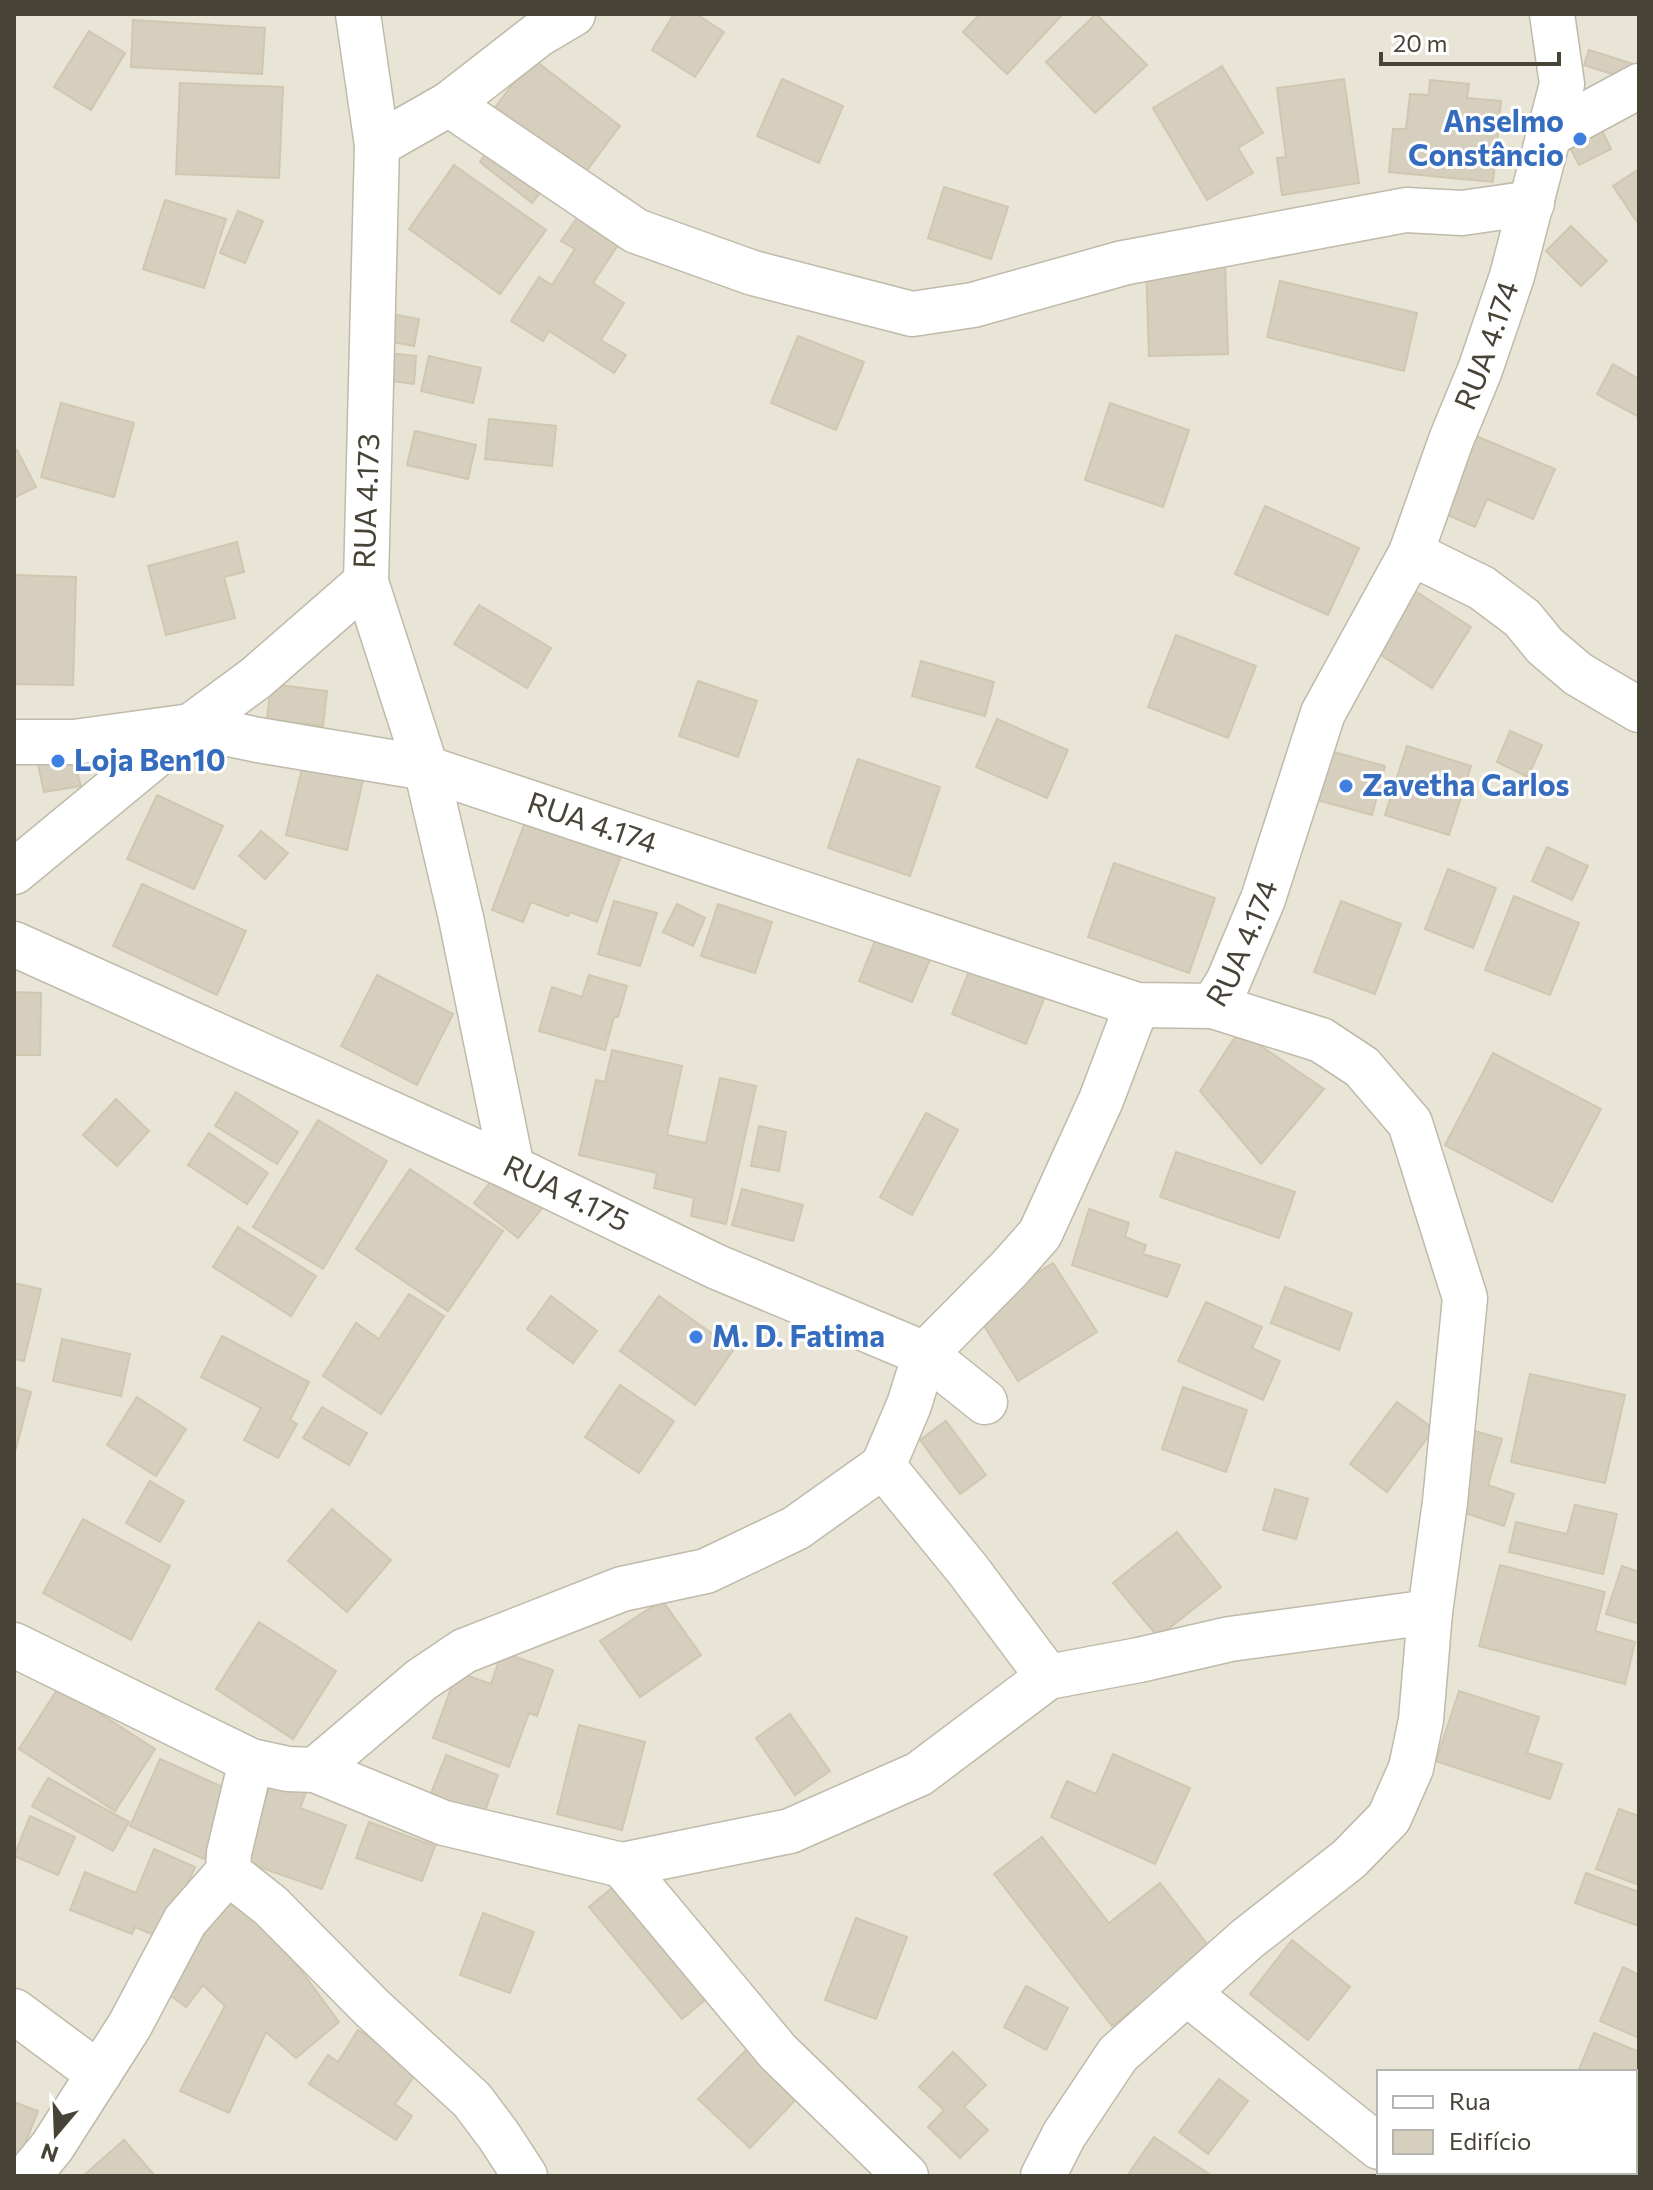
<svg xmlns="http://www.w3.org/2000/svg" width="1653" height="2190" viewBox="0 0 1653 2190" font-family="Commissioner,sans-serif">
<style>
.residential{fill:#e8e4d6;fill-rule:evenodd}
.building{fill:#d6cfbe;stroke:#d1c7b1;stroke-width:2}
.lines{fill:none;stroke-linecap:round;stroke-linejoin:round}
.street-casing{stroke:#c0baab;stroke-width:47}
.street{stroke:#fff;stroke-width:44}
.shop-dot{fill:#3f7fe0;stroke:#fff;stroke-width:3}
.labels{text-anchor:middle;stroke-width:6;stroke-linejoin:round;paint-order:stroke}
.shop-label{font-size:30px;font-weight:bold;fill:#366cbe;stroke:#fff;text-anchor:start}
.street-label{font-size:30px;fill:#484337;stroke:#fff}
</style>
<rect width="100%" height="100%" fill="#f4f2e8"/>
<path class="residential" d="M14,14H1639V2176H14ZM1379,2072H1635V2172H1379Z"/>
<g class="building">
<path d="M674,14H696L724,32L695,77L652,50Z"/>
<path d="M980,14H1063L1007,74L963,32Z"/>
<path d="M1096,14L1147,65L1095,113L1046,62Z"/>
<path d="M133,20L265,28L262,74L131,67Z"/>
<path d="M89,31L125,53L91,110L54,87Z"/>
<path d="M1589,50L1633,64L1628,79L1584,65Z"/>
<path d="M532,58L620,126L582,177L494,109Z"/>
<path d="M1222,66L1263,133L1238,148L1253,173L1207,200L1153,108Z"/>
<path d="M782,79L843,106L819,163L757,136Z"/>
<path d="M1344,79L1359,183L1282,195L1277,158L1286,157L1277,88Z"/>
<path d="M1430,80L1469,84L1467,98L1501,101L1493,182L1389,172L1393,129H1406L1410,94L1429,95Z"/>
<path d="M180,83L283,87L279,178L176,174Z"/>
<path d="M1595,116L1611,149L1579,165L1562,132Z"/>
<path d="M490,148L542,190L532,203L480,162Z"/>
<path d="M454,165L546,230L500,294L409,229Z"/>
<path d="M1639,169V225L1613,186Z"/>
<path d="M944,187L1008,207L991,259L928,238Z"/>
<path d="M165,200L226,219L204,288L143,269Z"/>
<path d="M238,211L263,221L245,263L220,253Z"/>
<path d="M577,218L618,245L593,283L624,303L601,340L626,355L614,373L549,331L543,341L511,321L539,277L552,285L575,249L561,241Z"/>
<path d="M1571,226L1607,261L1581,286L1546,251Z"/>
<path d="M1225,264L1228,354L1149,356L1146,266Z"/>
<path d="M1280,281L1417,313L1404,371L1267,337Z"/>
<path d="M380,312L419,319L414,346L375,339Z"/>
<path d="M798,336L864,362L836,430L771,403Z"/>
<path d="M376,352L416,356L414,384L373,379Z"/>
<path d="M429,356L481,368L473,403L421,391Z"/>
<path d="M1613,364L1639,379V417L1597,394Z"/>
<path d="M61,403L134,423L114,497L41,477Z"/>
<path d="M1110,403L1189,430L1163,507L1085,480Z"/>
<path d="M489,419L556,426L552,466L485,459Z"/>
<path d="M415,431L476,445L468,479L407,465Z"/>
<path d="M1471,434L1555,469L1533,519L1487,499L1475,527L1438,511Z"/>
<path d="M17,450L36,487L14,498V451Z"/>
<path d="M1265,506L1359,548L1328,615L1235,574Z"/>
<path d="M237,542L244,572L224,577L235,618L166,635L148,566Z"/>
<path d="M14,575L76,577L73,685L14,684Z"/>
<path d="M1409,587L1471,627L1432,688L1370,648Z"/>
<path d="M479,605L551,648L527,688L454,644Z"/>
<path d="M1176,635L1256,666L1228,738L1148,707Z"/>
<path d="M921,661L994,682L985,716L912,696Z"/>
<path d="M698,681L757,701L738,757L679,736Z"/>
<path d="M271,684L327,691L323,726L267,719Z"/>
<path d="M997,719L1068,750L1047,798L976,767Z"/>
<path d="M1510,731L1542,745L1528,777L1497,762Z"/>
<path d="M69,745L81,786L44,792L35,751Z"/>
<path d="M1407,746L1471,766L1449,835L1385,815Z"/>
<path d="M1319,748L1385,766L1372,815L1306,797Z"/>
<path d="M305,756L365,771L347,850L286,835Z"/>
<path d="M858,759L940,787L910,876L828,848Z"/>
<path d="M157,795L223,826L194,889L127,859Z"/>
<path d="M530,809L621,856L597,922L570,912L568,916L531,902L523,922L492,910Z"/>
<path d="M261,831L288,853L265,879L239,856Z"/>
<path d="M1547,847L1588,866L1572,900L1532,881Z"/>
<path d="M1114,863L1215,898L1189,973L1088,937Z"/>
<path d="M1448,869L1496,888L1473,948L1425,929Z"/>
<path d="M142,884L246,931L217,995L113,946Z"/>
<path d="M1514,896L1579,923L1550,995L1485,970Z"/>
<path d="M614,901L657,913L640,966L598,954Z"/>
<path d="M1341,901L1401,924L1375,994L1314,972Z"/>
<path d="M677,904L705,918L693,946L663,932Z"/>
<path d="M718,904L772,922L755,973L701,956Z"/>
<path d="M877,936L931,957L912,1002L859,981Z"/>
<path d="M973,961L1047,991L1026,1044L952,1014Z"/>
<path d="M377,975L453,1014L417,1085L341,1046Z"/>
<path d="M589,975L627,986L618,1017H614L605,1050L539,1031L552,987L582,997Z"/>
<path d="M14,992L41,993L40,1055H14Z"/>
<path d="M1239,1031L1324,1089L1261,1164L1200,1091Z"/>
<path d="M612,1050L682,1066L667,1135L706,1143L720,1078L756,1086L726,1224L691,1216L694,1198L654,1188L657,1173L579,1155L596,1080L605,1082Z"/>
<path d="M1493,1053L1601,1109L1552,1202L1445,1145Z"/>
<path d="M236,1092L298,1132L277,1164L215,1126Z"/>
<path d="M116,1099L149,1131L117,1166L83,1135Z"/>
<path d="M926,1113L958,1130L912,1215L880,1197Z"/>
<path d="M318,1120L387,1161L323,1269L253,1227Z"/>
<path d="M759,1126L786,1132L779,1171L751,1166Z"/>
<path d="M209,1133L268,1173L247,1204L188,1165Z"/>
<path d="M1176,1152L1295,1192L1279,1238L1160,1197Z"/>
<path d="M410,1169L503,1231L448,1311L356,1249Z"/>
<path d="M499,1171L544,1206L518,1238L474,1203Z"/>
<path d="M742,1189L803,1205L793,1241L732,1225Z"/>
<path d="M1089,1209L1129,1223L1125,1237L1146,1245L1143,1254L1180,1265L1167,1297L1072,1265Z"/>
<path d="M238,1227L316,1276L291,1316L213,1267Z"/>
<path d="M1053,1263L1097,1332L1018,1381L975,1311Z"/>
<path d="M14,1283L41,1289L24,1361L14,1359Z"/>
<path d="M1285,1287L1352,1313L1339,1350L1271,1323Z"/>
<path d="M409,1294L444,1316L381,1414L323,1376L356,1323L379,1339Z"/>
<path d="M551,1296L597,1331L573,1363L527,1329Z"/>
<path d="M659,1296L734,1349L695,1405L620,1351Z"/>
<path d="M1206,1302L1262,1327L1252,1348L1280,1361L1263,1400L1178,1361Z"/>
<path d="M222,1336L309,1382L290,1420L297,1424L278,1458L244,1440L261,1408L201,1377Z"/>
<path d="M62,1339L130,1354L121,1396L53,1381Z"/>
<path d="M1530,1374L1625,1395L1605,1483L1511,1462Z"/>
<path d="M620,1385L674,1421L639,1473L585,1437Z"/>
<path d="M14,1387L31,1392L15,1452H14Z"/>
<path d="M1183,1387L1247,1410L1226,1472L1162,1449Z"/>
<path d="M137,1397L186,1429L156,1476L107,1445Z"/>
<path d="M1397,1402L1434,1429L1387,1492L1350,1464Z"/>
<path d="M322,1407L367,1433L349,1465L303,1438Z"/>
<path d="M946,1421L986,1475L960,1494L920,1440Z"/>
<path d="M1475,1431L1502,1439L1488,1485L1514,1494L1504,1526L1450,1508Z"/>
<path d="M150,1481L184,1501L160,1542L126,1523Z"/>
<path d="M1275,1489L1308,1499L1296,1539L1263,1530Z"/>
<path d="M1575,1505L1617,1514L1603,1574L1509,1552L1516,1522L1567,1534Z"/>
<path d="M332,1509L391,1560L347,1612L288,1561Z"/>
<path d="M83,1519L170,1566L131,1640L43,1593Z"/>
<path d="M1177,1532L1221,1587L1158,1637L1113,1583Z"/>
<path d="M1500,1565L1605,1592L1595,1631L1635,1642L1625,1684L1479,1646Z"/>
<path d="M1622,1566L1639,1572V1624L1606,1614Z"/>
<path d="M662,1600L701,1655L640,1697L600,1641Z"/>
<path d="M259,1622L336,1671L293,1739L216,1689Z"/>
<path d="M502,1652L553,1670L537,1716L529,1713L509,1767L433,1738L457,1672L491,1684Z"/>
<path d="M59,1687L155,1749L115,1811L19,1749Z"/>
<path d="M1459,1691L1539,1717L1527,1753L1562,1764L1550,1799L1436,1761Z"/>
<path d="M790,1714L830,1771L795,1795L756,1738Z"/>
<path d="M579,1725L645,1742L622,1830L557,1814Z"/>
<path d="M1113,1754L1190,1788L1155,1864L1051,1817L1067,1781L1096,1794Z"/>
<path d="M446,1755L498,1775L481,1822L428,1801Z"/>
<path d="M160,1759L234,1792L204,1859L130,1826Z"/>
<path d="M273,1777L307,1790L300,1808L346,1825L322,1889L242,1861Z"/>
<path d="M48,1778L129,1822L113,1851L32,1806Z"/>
<path d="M1619,1809L1639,1816V1885L1596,1869Z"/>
<path d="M30,1816L75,1837L58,1875L14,1856Z"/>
<path d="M369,1822L435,1846L422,1881L356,1858Z"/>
<path d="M1042,1837L1109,1923L1160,1883L1211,1949L1112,2026L994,1874Z"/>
<path d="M154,1849L195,1867L164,1939L135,1927L132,1934L70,1910L85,1872L136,1893Z"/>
<path d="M1586,1873L1639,1892V1926L1575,1903Z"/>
<path d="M624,1878L717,1990L682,2019L589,1907Z"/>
<path d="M239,1886L339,2022L296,2058L266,2032L229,2113L180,2091L225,2006L203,1985L186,2007L159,1987Z"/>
<path d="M483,1913L534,1932L510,1993L460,1975Z"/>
<path d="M856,1918L907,1937L876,2019L825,2000Z"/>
<path d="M1292,1940L1350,1987L1308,2040L1250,1994Z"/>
<path d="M1623,1967L1639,1975V2038L1600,2021Z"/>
<path d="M1026,1986L1068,2008L1046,2050L1004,2027Z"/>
<path d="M358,2030L419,2069L395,2104L412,2116L396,2140L309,2084L328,2055L338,2062Z"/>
<path d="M1594,2033L1639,2052V2085L1635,2094V2072H1578Z"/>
<path d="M748,2048L799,2096L750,2148L698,2099Z"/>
<path d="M953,2052L986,2085L964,2107L988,2130L960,2158L928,2127L944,2110L919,2087Z"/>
<path d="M1219,2079L1248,2101L1208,2154L1179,2132Z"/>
<path d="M14,2102L38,2111L14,2172Z"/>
<path d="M1154,2137L1212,2176H1127Z"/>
<path d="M124,2140L155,2176H83Z"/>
<path d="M1522,2172H1571L1569,2176H1520Z"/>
</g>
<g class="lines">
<defs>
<g id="street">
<path d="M358,14L377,145L366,582L426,768L461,918L512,1168"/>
<path d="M449,104L539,34L573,14"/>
<path d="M1550,134L1639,86"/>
<path d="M377,145L449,104L636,231L753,273L912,314L973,305L1123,263L1406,210L1462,213L1532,203"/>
<path d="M1411,553L1482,588L1522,618L1545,646L1578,674L1639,710"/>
<path id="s1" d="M14,742H74L191,726L258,740L426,768L1137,1005L1213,1006L1228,982L1263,899L1323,713L1411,553L1451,440L1480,370L1512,276L1562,84L1552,14"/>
<path d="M14,872L191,726L256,678L366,582"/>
<path id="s2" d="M14,944L512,1168L717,1267L925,1354L985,1402"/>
<path d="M14,1645L251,1761L288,1769L315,1770L444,1823L622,1865L790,1831L919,1774L1048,1677L1139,1660L1230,1639L1430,1612"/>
<path d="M1048,1677L968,1570L883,1466L909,1405L925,1354L1009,1269L1040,1234L1101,1100L1137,1005"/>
<path d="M251,1761L229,1853L228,1872L271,1906L372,2008L472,2100L499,2136L525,2176"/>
<path d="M315,1770L421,1680L464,1651L622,1589L706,1571L796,1528L883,1466"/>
<path d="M622,1865L778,2052L906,2176"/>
<path d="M1187,1993L1379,2147"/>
<path d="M14,2011L99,2074"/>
<path d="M1411,2172L1416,2176"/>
<path d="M28,2176L52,2147L130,2025L185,1921L228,1872"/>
<path d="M1043,2176L1064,2135L1118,2054L1247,1939L1349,1859L1389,1818L1411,1768L1421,1720L1430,1612L1445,1502L1465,1298L1410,1123L1362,1067L1321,1040L1213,1006"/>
</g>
</defs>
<use href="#street" class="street-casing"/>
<use href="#street" class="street"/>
</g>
<g class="shop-dot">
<circle cx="1580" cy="139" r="8"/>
<circle cx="58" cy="761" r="8"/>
<circle cx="1346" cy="786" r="8"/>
<circle cx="696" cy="1337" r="8"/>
</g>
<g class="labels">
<g class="shop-label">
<text x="1564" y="132" text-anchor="end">Anselmo<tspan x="1564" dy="34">Constâncio</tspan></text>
<text x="74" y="771">Loja Ben10</text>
<text x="1362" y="796">Zavetha Carlos</text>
<text x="712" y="1347">M. D. Fatima</text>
</g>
<g class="street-label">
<text dy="10" stroke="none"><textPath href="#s1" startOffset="1960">RUA 4.174</textPath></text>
<text transform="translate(367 501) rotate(-88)" y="10">RUA 4.173</text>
<text dy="10" stroke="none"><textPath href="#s1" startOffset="592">RUA 4.174</textPath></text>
<text dy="10" stroke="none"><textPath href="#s1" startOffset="1312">RUA 4.174</textPath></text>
<text dy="10" stroke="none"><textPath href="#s2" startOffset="606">RUA 4.175</textPath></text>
</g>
</g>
<rect width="1653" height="2190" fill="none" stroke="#484337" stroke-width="32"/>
<rect x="1377" y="2070" width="260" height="104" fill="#ffffff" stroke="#b6b4af" stroke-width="2"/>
<rect x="1393" y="2096" width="40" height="12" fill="#ffffff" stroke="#b6b4af" stroke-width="2"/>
<text x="1449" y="2110" font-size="24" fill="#484337">Rua</text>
<rect x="1393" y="2130" width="40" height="24" fill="#d6cfbe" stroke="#b6b4af" stroke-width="2"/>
<text x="1449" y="2150" font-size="24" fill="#484337">Edifício</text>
<g transform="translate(56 2134) rotate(199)" stroke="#ffffff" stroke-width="6" paint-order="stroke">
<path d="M0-6L14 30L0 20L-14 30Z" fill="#484337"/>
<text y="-12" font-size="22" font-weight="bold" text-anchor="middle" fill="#484337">N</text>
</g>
<path d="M1381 52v12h178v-12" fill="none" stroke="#484337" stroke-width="4"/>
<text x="1393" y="52" font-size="24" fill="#484337" stroke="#ffffff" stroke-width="6" paint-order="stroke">20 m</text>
</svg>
